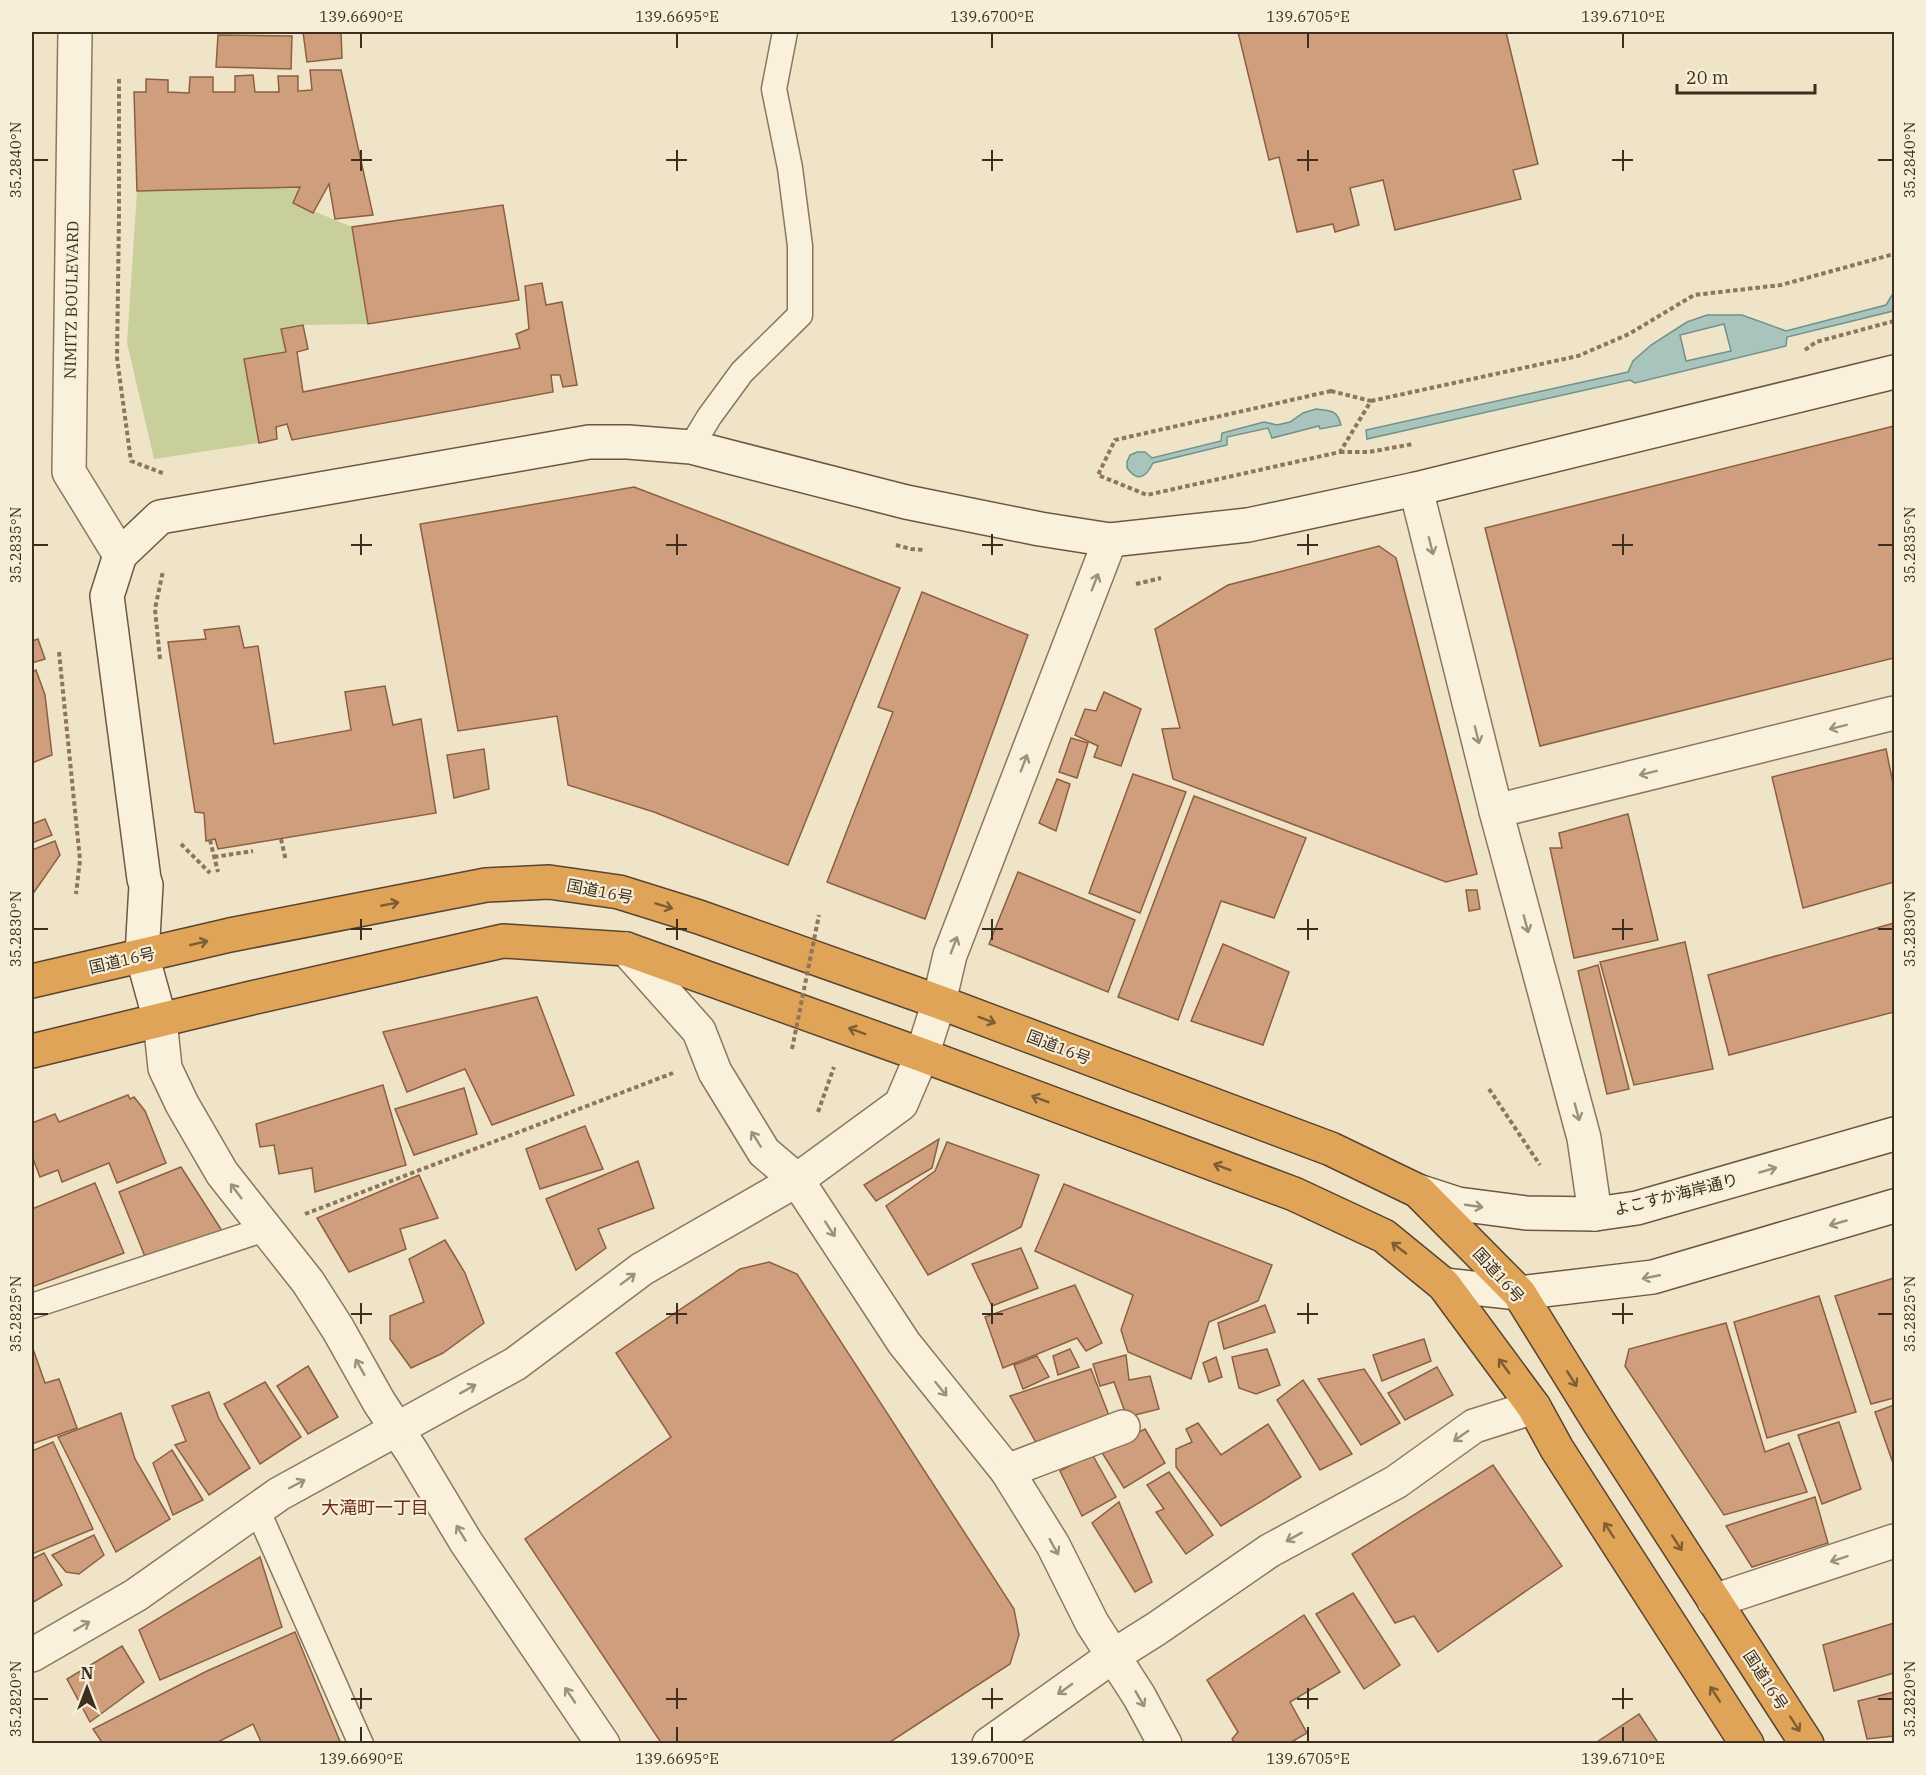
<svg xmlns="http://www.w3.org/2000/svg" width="1926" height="1775" viewBox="0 0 1926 1775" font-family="'IBM Plex Serif','Noto Sans JP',serif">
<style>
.green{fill:#c9cf9b}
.water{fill:#a9c4bc;stroke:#6f938a;stroke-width:1.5;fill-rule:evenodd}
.building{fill:#cf9f7d;stroke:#8d5f41;stroke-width:1.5}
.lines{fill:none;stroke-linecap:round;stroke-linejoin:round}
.lane-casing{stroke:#8d765c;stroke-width:27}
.street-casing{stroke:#8d765c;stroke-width:36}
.secondary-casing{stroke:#6f573f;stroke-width:36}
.highway-casing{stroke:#5b4430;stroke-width:36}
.path{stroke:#8d765c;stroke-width:4;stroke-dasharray:4.5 3;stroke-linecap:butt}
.lane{stroke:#faf1dc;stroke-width:24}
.street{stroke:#faf1dc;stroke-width:33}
.secondary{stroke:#faf1dc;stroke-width:33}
.highway{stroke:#e0a458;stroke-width:33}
.path-bridge{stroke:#8d765c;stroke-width:4;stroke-dasharray:4.5 3;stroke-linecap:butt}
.oneway{stroke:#9c907e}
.oneway2{stroke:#7e5d36}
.ticks{fill:none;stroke:#3d2e20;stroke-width:2}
.labels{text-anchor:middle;stroke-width:4.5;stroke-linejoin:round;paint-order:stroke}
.street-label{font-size:16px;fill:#3d2e20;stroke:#f7eed8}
.neighbourhood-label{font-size:18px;fill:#6b2e1e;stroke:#f7eed8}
.neatline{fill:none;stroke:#3d2e20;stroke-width:2}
.ticks-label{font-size:15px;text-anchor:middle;fill:#3d2e20}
</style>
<rect width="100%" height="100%" fill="#f0e4c8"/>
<path class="green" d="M300,187L294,203L352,227L368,324L303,325L282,329L286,352L244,359L259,443L154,459L127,343L137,191Z"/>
<g class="water">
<path d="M1894,292V308L1893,311L1787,337L1786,346L1635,383L1630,380L1367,439L1366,430L1628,372L1633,361L1651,345L1687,322L1707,315H1742L1786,331L1886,305ZM1724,324L1731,351L1686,361L1680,335Z"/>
<path d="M1316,409C1330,411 1337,409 1341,425L1320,429L1319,426L1272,438L1268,428L1227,437V445L1153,463C1146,477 1138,483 1127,468V462L1130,455L1137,452H1145L1152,458L1221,441L1222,433L1264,422L1277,425L1290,422L1303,413Z"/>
</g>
<g class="building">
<path d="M303,32H341L342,58L307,62Z"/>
<path d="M1238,32H1506L1538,164L1513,170L1521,199L1395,230L1383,180L1350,188L1359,225L1335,232L1333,224L1297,232L1279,157L1269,160Z"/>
<path d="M218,35L292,36L291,69L216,67Z"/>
<path d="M310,70H341L373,215L335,219L329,184L313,213L293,203L300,187L137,191L134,92H146V79L168,80V92L189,93L190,77H213V92H235V76L253,75L255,92H279L278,76H298V91L312,90Z"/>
<path d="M503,205L519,300L368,324L352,227Z"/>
<path d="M542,283L546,305L562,302L577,385L563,387L560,375H551L553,392L292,440L287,424L276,427L277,439L259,443L244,359L286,352L281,329L303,325L308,349L297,352L303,392L520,348L516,334L529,329L525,286Z"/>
<path d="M1894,426V658L1540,746L1485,528Z"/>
<path d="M634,487L900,588L788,865L654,812L568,785L557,716L458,731L420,524Z"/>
<path d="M1379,546L1396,558L1477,874L1446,882L1173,779L1162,729L1180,728L1155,629L1228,585Z"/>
<path d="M922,592L1028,635L925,919L827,882L893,712L878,707Z"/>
<path d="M239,626L244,648L258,646L274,744L351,730L345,692L385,686L393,725L421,719L436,813L218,849L215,839L206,841L204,813L195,812L168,642L206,639L204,630Z"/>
<path d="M38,639L45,659L32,663V641Z"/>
<path d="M36,670L45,695L52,755L32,763V672Z"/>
<path d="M1104,692L1141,709L1121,766L1094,757L1098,746L1075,735L1085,709L1096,711Z"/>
<path d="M1071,738L1088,743L1077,778L1059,772Z"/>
<path d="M484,749L489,789L454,798L447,755Z"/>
<path d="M1886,749L1894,788V882L1803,908L1772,777Z"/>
<path d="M1133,774L1186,792L1140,913L1089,893Z"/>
<path d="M1057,779L1070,784L1056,831L1039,823Z"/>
<path d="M1194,796L1306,838L1274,918L1221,901L1178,1020L1118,997Z"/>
<path d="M1628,814L1658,940L1574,958L1550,848H1562L1559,833Z"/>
<path d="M45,819L52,835L32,843V824Z"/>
<path d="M55,841L60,855L32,895V850Z"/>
<path d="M1018,872L1135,920L1108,992L989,944Z"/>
<path d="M1466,890H1477L1480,909L1469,911Z"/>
<path d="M1894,923V1012L1729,1055L1708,975Z"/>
<path d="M1685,942L1713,1069L1634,1085L1600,962Z"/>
<path d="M1223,944L1289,972L1263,1045L1191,1021Z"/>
<path d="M1598,965L1629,1089L1607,1094L1578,971Z"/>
<path d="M537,997L574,1095L492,1125L465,1069L407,1092L383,1032Z"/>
<path d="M383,1085L406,1165L315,1192L312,1168L279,1174L274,1145L260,1147L256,1124Z"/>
<path d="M464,1088L477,1134L414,1155L395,1109Z"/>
<path d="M128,1095L130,1099L134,1097L145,1111L166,1163L117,1183L109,1163L62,1182L58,1170L40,1177L32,1156V1123L55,1114L59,1122Z"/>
<path d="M585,1126L603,1169L540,1189L526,1149Z"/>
<path d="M939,1139L932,1168L876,1201L864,1185Z"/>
<path d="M947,1142L1039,1175L1021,1227L928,1275L886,1206L935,1171Z"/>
<path d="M638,1161L654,1208L598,1229L606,1248L576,1270L546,1199Z"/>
<path d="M181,1167L224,1234L148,1264L119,1192Z"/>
<path d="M419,1175L438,1218L400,1229L406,1249L349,1272L317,1218Z"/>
<path d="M95,1183L124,1253L32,1287V1209Z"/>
<path d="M1064,1184L1272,1265L1258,1301L1209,1322L1191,1379L1128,1352L1121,1330L1133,1295L1035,1251Z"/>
<path d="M445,1240L465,1273L484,1323L443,1353L411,1368L390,1339V1316L424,1302L409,1259Z"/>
<path d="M1021,1248L1038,1288L992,1306L972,1264Z"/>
<path d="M769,1262L797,1274L1014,1609L1019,1635L1010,1664L887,1744H662L525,1539L671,1437L616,1353L740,1269Z"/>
<path d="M1894,1278V1398L1871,1404L1835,1296Z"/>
<path d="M1075,1285L1102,1343L1086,1351L1077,1338L1003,1368L985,1317Z"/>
<path d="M1819,1296L1856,1412L1767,1438L1734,1322Z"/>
<path d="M1265,1305L1275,1332L1224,1349L1218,1323Z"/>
<path d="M1726,1323L1765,1452L1789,1443L1807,1492L1724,1515L1625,1366L1629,1349Z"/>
<path d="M1424,1339L1431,1361L1382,1381L1373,1355Z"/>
<path d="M32,1346L45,1383L59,1379L77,1428L32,1444Z"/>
<path d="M1070,1349L1079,1367L1058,1375L1053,1356Z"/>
<path d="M1267,1349L1280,1385L1256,1394L1239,1388L1232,1357Z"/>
<path d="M1126,1355L1129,1380L1150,1376L1159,1409L1127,1417L1114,1382L1100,1386L1093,1364Z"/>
<path d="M1037,1356L1049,1377L1023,1389L1014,1365Z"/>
<path d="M1216,1357L1222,1377L1209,1382L1203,1363Z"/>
<path d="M308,1366L338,1417L308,1434L277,1386Z"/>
<path d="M1437,1367L1453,1395L1405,1420L1388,1393Z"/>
<path d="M1091,1369L1110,1418L1038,1446L1010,1396Z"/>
<path d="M1364,1369L1400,1423L1361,1445L1318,1379Z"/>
<path d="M1303,1380L1352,1454L1320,1470L1277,1400Z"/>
<path d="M265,1382L301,1437L260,1464L224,1404Z"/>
<path d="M209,1392L219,1419L250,1468L209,1495L175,1445L186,1441L172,1406Z"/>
<path d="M1894,1405V1466L1875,1412Z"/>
<path d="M121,1413L135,1459L170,1519L116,1552L58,1437Z"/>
<path d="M1839,1422L1861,1489L1822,1504L1798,1435Z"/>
<path d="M1198,1423L1221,1455L1268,1424L1301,1477L1221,1526L1176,1467V1449L1192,1442L1186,1429Z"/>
<path d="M1145,1429L1165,1463L1124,1488L1101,1451Z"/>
<path d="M53,1442L93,1529L32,1554V1451Z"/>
<path d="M172,1450L203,1500L173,1515L153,1463Z"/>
<path d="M1092,1454L1116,1497L1082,1516L1060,1471Z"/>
<path d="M1493,1465L1562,1566L1438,1652L1414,1616L1395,1623L1352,1554Z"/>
<path d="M1169,1472L1213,1535L1186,1554L1156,1512L1164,1509L1147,1485Z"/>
<path d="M1815,1497L1828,1543L1752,1567L1726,1526Z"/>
<path d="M1119,1502L1152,1582L1135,1592L1092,1523Z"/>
<path d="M94,1535L104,1555L79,1574L66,1572L52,1555Z"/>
<path d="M44,1553L62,1585L32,1603V1559Z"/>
<path d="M260,1557L282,1627L160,1680L139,1630Z"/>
<path d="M1353,1593L1400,1665L1364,1689L1316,1614Z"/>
<path d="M1304,1615L1340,1672L1290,1702L1307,1733L1288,1744H1235L1232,1739L1238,1732L1207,1680Z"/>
<path d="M1894,1623V1673L1834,1691L1823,1645Z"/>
<path d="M295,1632L341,1744H262L253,1724L214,1744H103L93,1729L207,1671Z"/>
<path d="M122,1646L144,1682L90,1722L67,1679Z"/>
<path d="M1894,1692V1736L1867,1739L1858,1701Z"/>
<path d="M1639,1714L1659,1744H1594Z"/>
</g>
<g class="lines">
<defs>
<g id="lane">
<path d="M691,447L709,417L742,372L800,315V246L790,168L774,89L785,32"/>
<path d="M32,1306L265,1229"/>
<path d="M257,1509L361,1744"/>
</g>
<g id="street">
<path d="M75,32L69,472L120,555"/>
<path d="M1416,489L1496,811L1584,1138L1595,1214"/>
<path d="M1496,811L1894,713"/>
<path d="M626,949L699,1031L715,1072L764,1152L797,1180L904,1343L1007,1471L1053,1545L1092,1623L1139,1696L1165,1744"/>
<path d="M160,1020L165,1068L182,1104L222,1173L308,1282L338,1329L379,1402L412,1452L466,1542L603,1744"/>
<path d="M1007,1471L1123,1427"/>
<path d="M1714,1601L1894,1541"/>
<path d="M32,1655L136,1595L279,1494L515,1364L642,1269L797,1180L901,1104L922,1055L939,1002L950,955L1110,540"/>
<path d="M989,1744L1113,1656L1156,1629L1269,1551L1396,1482L1474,1426L1534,1407"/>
</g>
<g id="secondary">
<path d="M160,1020L142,955L146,885L144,879L107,596L120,555L160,517L589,442H628L691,447L906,502L1040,529L1110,540L1248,525L1416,489L1894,372"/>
<path d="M1418,1191L1458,1204L1526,1213L1595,1214L1637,1208L1894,1134"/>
<path d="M1444,1285L1519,1293L1653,1277L1894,1206"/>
</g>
<g id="highway">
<path d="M32,981L230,935L486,885L549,882L619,892L699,917L939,1002L1331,1149L1418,1191L1519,1293L1599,1422L1807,1744"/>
<path d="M32,1051L247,999L503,941L626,949L922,1055L1294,1194L1384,1236L1444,1285L1534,1407L1557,1449L1747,1744"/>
</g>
</defs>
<use href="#lane" class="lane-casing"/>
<use href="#street" class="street-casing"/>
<use href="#secondary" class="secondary-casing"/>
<use href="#highway" class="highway-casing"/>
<g class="path">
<path d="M119,79V215L117,358L131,461L165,474"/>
<path d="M1805,350L1816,342L1894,321"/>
<path d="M1331,391L1371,401L1340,452L1147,495L1098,475L1115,440Z"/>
<path d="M1371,401L1578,356L1629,334L1694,295L1781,285L1894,254"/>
<path d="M1340,452H1369L1413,444"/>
<path d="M896,545L911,549L924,550"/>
<path d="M1136,584L1161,578"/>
<path d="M59,652L80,860L76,894"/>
<path d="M160,659L155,609L163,571"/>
<path d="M281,839L286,861"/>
<path d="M210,840L218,872"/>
<path d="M181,844L210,873"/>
<path d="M214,857L253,851"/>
<path d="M1489,1089L1540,1165"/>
<path d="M818,1112L834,1067"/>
<path d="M305,1214L673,1073"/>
</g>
<use href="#lane" class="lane"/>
<use href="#street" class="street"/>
<use href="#secondary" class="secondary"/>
<use href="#highway" class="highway"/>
<path class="path-bridge" d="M792,1049L819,915"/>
</g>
<defs><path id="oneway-shaft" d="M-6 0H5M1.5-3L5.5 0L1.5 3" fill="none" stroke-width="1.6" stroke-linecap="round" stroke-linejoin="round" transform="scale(1.5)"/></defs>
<g class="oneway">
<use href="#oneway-shaft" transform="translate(1431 546) rotate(76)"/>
<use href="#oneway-shaft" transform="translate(1095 582) rotate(-69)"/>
<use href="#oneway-shaft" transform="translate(1838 727) rotate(166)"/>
<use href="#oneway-shaft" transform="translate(1477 735) rotate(76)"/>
<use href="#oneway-shaft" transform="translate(1024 763) rotate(-69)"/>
<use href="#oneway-shaft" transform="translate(1648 773) rotate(166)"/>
<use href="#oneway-shaft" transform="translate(1526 924) rotate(75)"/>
<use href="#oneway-shaft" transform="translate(954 945) rotate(-69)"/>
<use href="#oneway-shaft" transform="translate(1577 1112) rotate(75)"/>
<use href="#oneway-shaft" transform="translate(756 1139) rotate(-122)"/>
<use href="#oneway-shaft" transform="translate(1768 1170) rotate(-16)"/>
<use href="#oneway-shaft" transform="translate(236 1191) rotate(-127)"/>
<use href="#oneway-shaft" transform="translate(1474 1206) rotate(8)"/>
<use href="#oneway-shaft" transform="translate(1838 1223) rotate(164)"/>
<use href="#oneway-shaft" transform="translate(830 1229) rotate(57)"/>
<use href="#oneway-shaft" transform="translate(1651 1277) rotate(169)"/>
<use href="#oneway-shaft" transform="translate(628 1279) rotate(-37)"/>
<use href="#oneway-shaft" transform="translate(360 1367) rotate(-119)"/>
<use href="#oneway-shaft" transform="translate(468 1389) rotate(-29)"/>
<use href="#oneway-shaft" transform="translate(941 1389) rotate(51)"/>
<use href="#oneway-shaft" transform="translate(1461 1436) rotate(145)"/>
<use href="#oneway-shaft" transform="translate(297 1484) rotate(-28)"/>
<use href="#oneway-shaft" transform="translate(461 1533) rotate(-121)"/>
<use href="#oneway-shaft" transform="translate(1294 1537) rotate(151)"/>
<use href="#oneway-shaft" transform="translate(1054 1547) rotate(61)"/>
<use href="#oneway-shaft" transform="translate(1839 1559) rotate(162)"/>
<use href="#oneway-shaft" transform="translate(82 1626) rotate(-30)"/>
<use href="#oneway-shaft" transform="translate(1065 1689) rotate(144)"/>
<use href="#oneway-shaft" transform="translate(570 1695) rotate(-124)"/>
<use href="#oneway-shaft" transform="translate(1140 1699) rotate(60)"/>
</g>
<g class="oneway2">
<use href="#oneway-shaft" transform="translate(390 904) rotate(-11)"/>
<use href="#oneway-shaft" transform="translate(664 906) rotate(17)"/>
<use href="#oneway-shaft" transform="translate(199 943) rotate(-13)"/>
<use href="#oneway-shaft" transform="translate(987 1020) rotate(21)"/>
<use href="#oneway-shaft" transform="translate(857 1031) rotate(-160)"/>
<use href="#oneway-shaft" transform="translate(1040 1099) rotate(-159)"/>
<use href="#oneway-shaft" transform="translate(1222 1167) rotate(-159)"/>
<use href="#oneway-shaft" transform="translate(1399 1248) rotate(-142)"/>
<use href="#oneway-shaft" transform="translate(1504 1366) rotate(-126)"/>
<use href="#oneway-shaft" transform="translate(1572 1379) rotate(58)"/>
<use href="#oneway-shaft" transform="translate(1609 1530) rotate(-123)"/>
<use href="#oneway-shaft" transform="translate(1677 1543) rotate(57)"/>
<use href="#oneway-shaft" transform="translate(1715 1694) rotate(-123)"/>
<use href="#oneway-shaft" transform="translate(1795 1724) rotate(57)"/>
</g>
<path class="ticks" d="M361,33V48M677,33V48M992,33V48M1308,33V48M1623,33V48M361,150V171M677,150V171M992,150V171M1308,150V171M1623,150V171M33,160H48M351,160H372M666,160H687M982,160H1003M1297,160H1318M1612,160H1633M1878,160H1893M361,534V555M677,534V555M992,534V555M1308,534V555M1623,534V555M33,545H48M351,545H372M666,545H687M982,545H1003M1297,545H1318M1612,545H1633M1878,545H1893M361,919V940M677,919V940M992,919V940M1308,919V940M1623,919V940M33,929H48M351,929H372M666,929H687M982,929H1003M1297,929H1318M1612,929H1633M1878,929H1893M361,1303V1324M677,1303V1324M992,1303V1324M1308,1303V1324M1623,1303V1324M33,1314H48M351,1314H372M666,1314H687M982,1314H1003M1297,1314H1318M1612,1314H1633M1878,1314H1893M361,1688V1709M677,1688V1709M992,1688V1709M1308,1688V1709M1623,1688V1709M33,1699H48M351,1699H372M666,1699H687M982,1699H1003M1297,1699H1318M1612,1699H1633M1878,1699H1893M361,1727V1742M677,1727V1742M992,1727V1742M1308,1727V1742M1623,1727V1742"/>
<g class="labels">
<g class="street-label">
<text transform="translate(71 300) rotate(-89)" y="6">NIMITZ BOULEVARD</text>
<text transform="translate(600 891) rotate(11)" y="6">国道16号</text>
<text transform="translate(122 960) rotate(-13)" y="6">国道16号</text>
<text transform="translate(1059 1047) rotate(21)" y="6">国道16号</text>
<text transform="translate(1676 1194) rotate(-14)" y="6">よこすか海岸通り</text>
<text transform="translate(1499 1275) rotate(48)" y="6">国道16号</text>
<text transform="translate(1766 1680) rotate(57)" y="6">国道16号</text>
</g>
<g class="neighbourhood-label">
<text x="375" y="1514">大滝町一丁目</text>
</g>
</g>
<rect width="1926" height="1775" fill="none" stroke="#f7eed8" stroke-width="66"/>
<g transform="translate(87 1688)" stroke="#f7eed8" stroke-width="4.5" paint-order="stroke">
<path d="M0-4.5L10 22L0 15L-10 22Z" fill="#3d2e20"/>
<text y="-9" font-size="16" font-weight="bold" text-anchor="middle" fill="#3d2e20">N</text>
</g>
<path d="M1677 84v9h138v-9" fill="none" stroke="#3d2e20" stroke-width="3"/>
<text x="1686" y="84" font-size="18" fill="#3d2e20" stroke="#f7eed8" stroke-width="4.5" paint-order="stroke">20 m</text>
<rect x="33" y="33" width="1860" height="1709" class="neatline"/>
<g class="ticks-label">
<text x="361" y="22">139.6690°E</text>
<text x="677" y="22">139.6695°E</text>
<text x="992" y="22">139.6700°E</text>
<text x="1308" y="22">139.6705°E</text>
<text x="1623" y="22">139.6710°E</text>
<text transform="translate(16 160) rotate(-90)" y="5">35.2840°N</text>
<text transform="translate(1910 160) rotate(-90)" y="5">35.2840°N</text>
<text transform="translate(16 545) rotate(-90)" y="5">35.2835°N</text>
<text transform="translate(1910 545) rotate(-90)" y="5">35.2835°N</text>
<text transform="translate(16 929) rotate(-90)" y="5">35.2830°N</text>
<text transform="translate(1910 929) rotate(-90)" y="5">35.2830°N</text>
<text transform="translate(16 1314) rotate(-90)" y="5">35.2825°N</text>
<text transform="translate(1910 1314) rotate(-90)" y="5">35.2825°N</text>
<text transform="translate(16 1699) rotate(-90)" y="5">35.2820°N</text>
<text transform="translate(1910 1699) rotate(-90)" y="5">35.2820°N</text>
<text x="361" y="1764">139.6690°E</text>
<text x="677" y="1764">139.6695°E</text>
<text x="992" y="1764">139.6700°E</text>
<text x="1308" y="1764">139.6705°E</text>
<text x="1623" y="1764">139.6710°E</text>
</g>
</svg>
